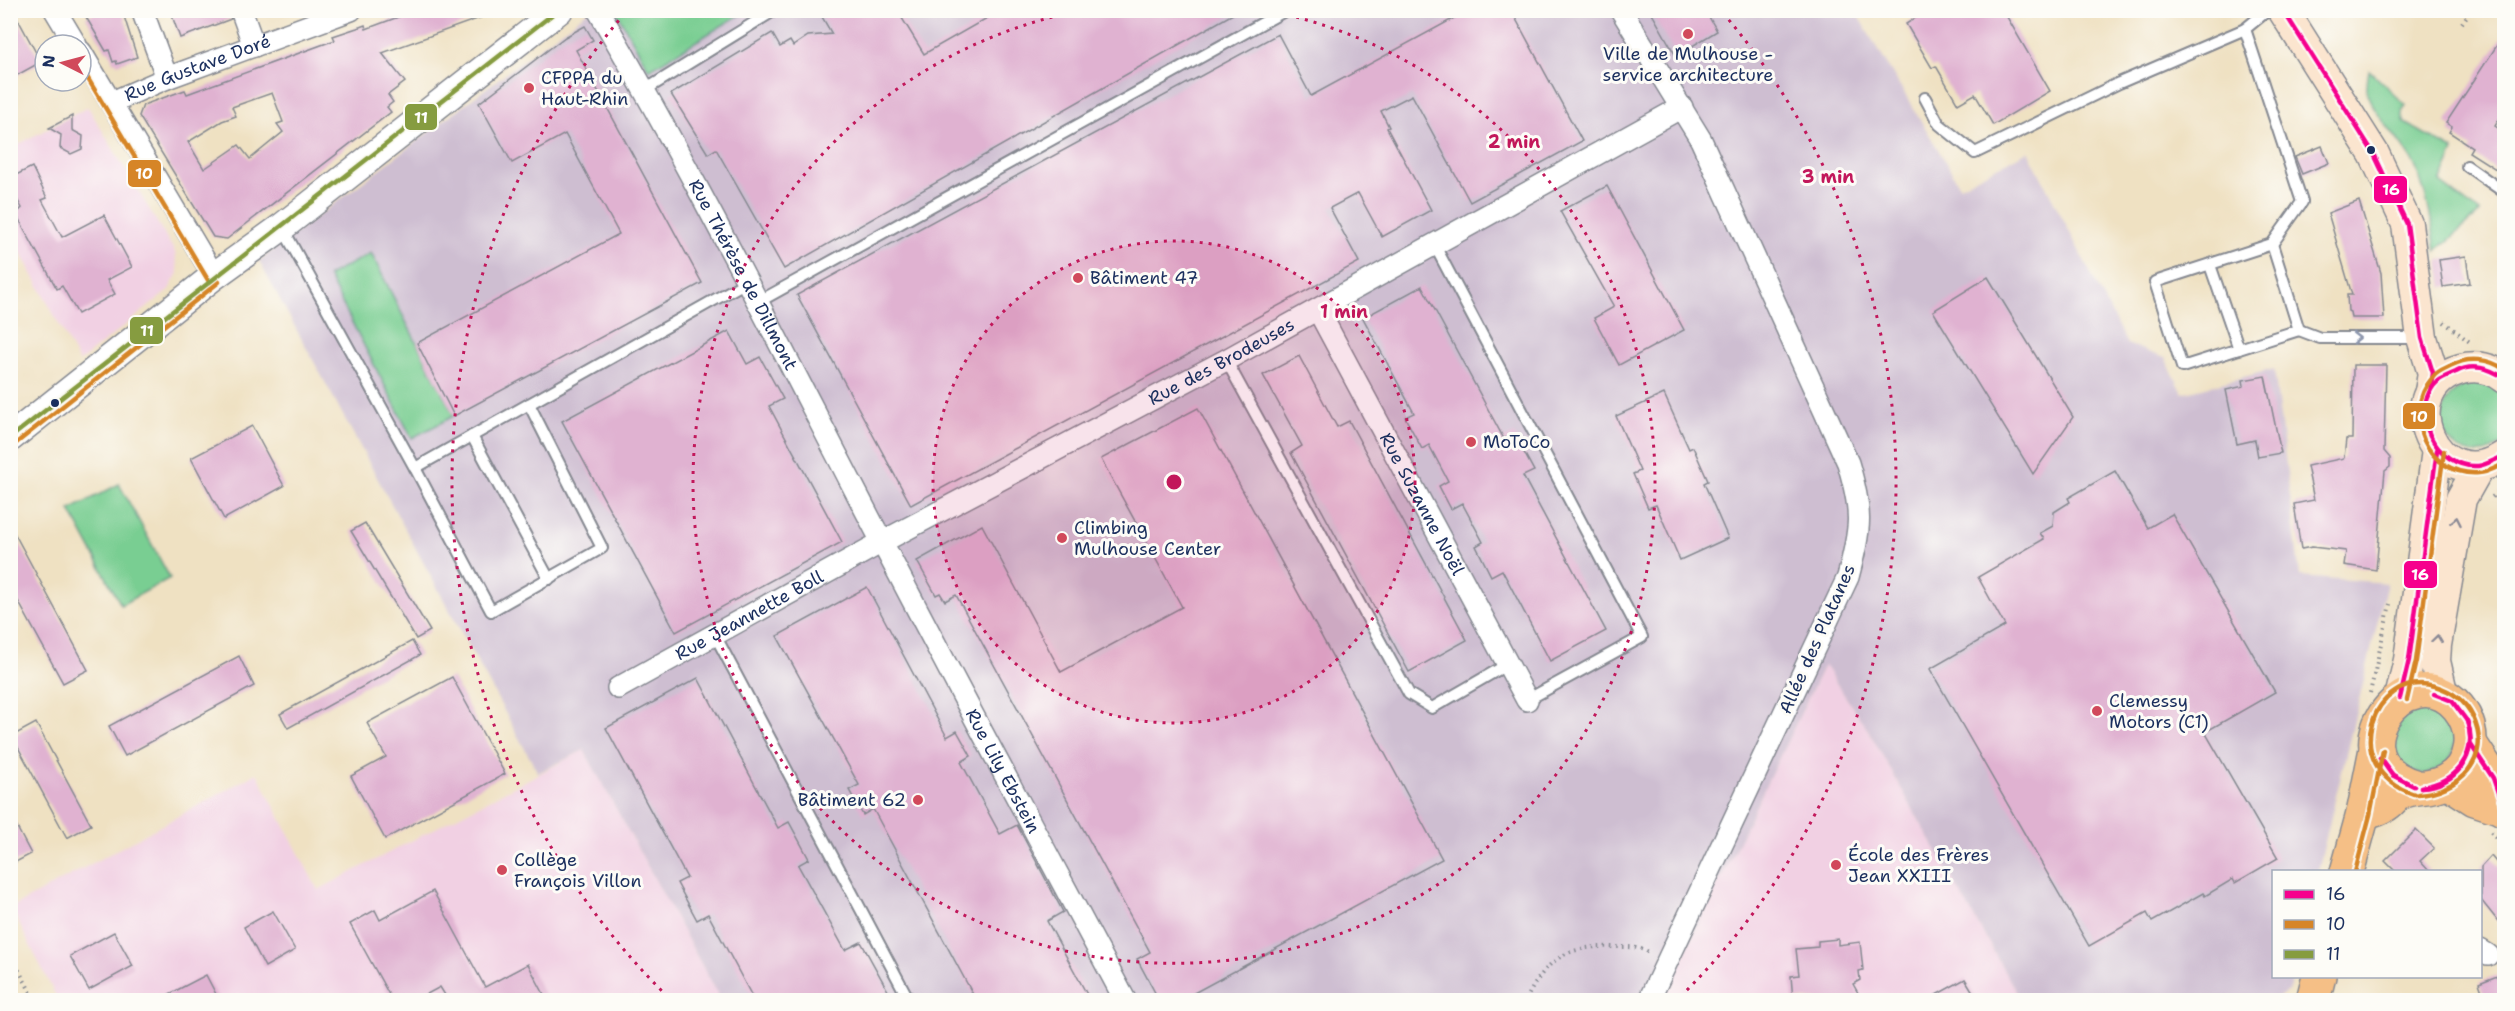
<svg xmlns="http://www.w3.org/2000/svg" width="2515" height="1011" viewBox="0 0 2515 1011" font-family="'Shantell Sans',sans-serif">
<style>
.built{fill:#f1d0e3}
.industrial{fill:#cebed1}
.green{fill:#79ce92;stroke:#4a7e78;stroke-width:1.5}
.building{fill:#e0b2d1;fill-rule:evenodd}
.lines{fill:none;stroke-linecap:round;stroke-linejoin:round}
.service-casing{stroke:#858890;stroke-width:14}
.minor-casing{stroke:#858890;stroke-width:24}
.tertiary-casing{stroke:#858890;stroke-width:30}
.secondary-casing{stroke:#858890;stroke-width:33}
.primary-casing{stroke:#858890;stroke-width:36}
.path{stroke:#858890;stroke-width:4;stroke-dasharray:1.5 4.5;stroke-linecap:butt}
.service{stroke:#fff;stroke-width:10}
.minor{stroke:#fff;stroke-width:21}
.tertiary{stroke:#fff;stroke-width:27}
.secondary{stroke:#fbe5cf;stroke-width:30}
.primary{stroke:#f5bf86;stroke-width:33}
.bus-1-casing{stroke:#fdfcf7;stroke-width:9}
.bus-2-casing{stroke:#fdfcf7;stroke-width:9}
.bus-3-casing{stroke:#fdfcf7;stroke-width:9}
.bus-1{stroke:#f6008d;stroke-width:4.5}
.bus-2{stroke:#d68527;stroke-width:4.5}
.bus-3{stroke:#869c40;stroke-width:4.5}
.oneway{stroke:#8d97ae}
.oneway2{stroke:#8b8a96}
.ring{fill:none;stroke:#c2185b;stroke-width:3;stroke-dasharray:3 6}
.poi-dot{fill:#d1495b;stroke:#fdfcf7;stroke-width:2}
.bus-dot{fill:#1b2f5e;stroke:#fdfcf7;stroke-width:2}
.labels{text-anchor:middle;stroke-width:6;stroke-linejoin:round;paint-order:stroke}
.poi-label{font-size:18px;fill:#1b2f5e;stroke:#fdfcf7;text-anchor:start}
.street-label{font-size:18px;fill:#1b2f5e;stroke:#fdfcf7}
.centre{fill:#c2185b;stroke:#fdfcf7;stroke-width:3}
.ring-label{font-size:18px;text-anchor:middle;font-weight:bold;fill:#c2185b;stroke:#fdfcf7;stroke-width:6;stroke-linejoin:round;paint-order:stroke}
.line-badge{stroke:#fdfcf7;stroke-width:2}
.badge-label{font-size:16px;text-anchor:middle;font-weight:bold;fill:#fff}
</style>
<rect width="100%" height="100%" fill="#fdfcf7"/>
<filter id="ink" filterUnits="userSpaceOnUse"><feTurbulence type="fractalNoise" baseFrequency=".0167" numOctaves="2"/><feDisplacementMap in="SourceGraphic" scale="12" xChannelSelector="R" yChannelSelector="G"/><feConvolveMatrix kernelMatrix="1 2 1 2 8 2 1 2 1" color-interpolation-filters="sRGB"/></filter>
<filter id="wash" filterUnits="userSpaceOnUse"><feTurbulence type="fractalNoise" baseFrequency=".008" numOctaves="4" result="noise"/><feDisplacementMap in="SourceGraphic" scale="24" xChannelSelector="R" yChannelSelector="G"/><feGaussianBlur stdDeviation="1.35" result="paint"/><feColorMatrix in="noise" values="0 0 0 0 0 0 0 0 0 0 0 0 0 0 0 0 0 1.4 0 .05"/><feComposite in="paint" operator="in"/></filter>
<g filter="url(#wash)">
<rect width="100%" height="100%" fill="#efe1c2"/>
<g class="built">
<path d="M88,107L175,252L178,273L168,291L79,362L11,234L10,149Z"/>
<path d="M1824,665L1868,730L2021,1000H1662Z"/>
<path d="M584,750L721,1000H58L11,908L257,773L318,890Z"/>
</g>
<path class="industrial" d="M588,11H1855L1960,186L2028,151L2127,344L2165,358L2183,393L2274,369L2300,576L2387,583L2318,871L2274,872V976L2293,977L2289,991L2272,1000H2021L1868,730L1824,665L1662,1000H721L584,750L538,773L259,261Z"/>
<g class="green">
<path d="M616,11H746L649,70Z"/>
<path d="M2369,70L2406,105L2402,111L2404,122L2454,151L2440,183L2480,213L2436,251C2432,222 2427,194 2415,166C2403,142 2373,114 2367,93C2366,86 2368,77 2369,70Z"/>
<path d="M371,253L454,416L412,438L328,276Z"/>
<path d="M2476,381L2498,388L2504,394V442C2499,446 2490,453 2484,453C2434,459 2425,393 2476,381Z"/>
<path d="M119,484L170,578L121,605L70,510Z"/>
<path d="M2423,710C2445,715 2466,741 2447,763C2442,768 2433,771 2426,775L2402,770L2388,738C2394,722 2406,712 2423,710Z"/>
</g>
<g id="blocks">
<g class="building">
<path d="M10,10H13L41,62L10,79Z"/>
<path d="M101,10H122L137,57L117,64L116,61L113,62L109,50L106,51L86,17Z"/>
<path d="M170,10H229L231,19L180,38Z"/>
<path d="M417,10H494V13L382,53L405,82L388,95L393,102L387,107L391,112L227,239L213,237L139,116L143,105L185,90L187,94L335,40L333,36L357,28L365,25L366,29ZM272,93L283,122L277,124L283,132L250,159L239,145L204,169L188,142L222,121L236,116L232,107Z"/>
<path d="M818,10H897L924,54L1001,10H1240L784,269L716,149L708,154L671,94L772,33L780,47L790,41L793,46L808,36L832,34Z"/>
<path d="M1469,10H1511L1582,141L1470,202L1412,95L1381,111L1389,127L1387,128L1431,210L1382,237L1358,193L1330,208L1359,262L911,505L797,295L1278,34L1311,96Z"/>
<path d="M1650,10H1705L1717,31L1676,56Z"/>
<path d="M1913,10H2003L2050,91L1993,125L1975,94L1958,104L1936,66L1932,68L1906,24L1917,17Z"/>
<path d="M585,26L593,40L576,50L702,283L454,416L417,343L619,234L565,134L512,163L479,103L565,37Z"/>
<path d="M2505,33V110L2495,126L2505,133V175L2469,152L2472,147L2449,132L2452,127L2446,123Z"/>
<path d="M72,116V130L83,136L82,149L71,154L60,148L61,135L49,128Z"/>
<path d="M2322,146L2329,163L2302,174L2295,157Z"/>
<path d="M32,167L47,198L42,200L62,237L104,215L132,267L107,280L115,294L78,314L62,286L57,289L16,214L22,208L10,187V178Z"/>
<path d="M1607,186L1684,330L1619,365L1594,318L1614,307L1560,211Z"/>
<path d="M2359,201L2381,273L2384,318H2351L2350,312L2348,311L2347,295H2352L2328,213Z"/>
<path d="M2466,256L2470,283L2443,287L2439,260Z"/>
<path d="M1988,277L2073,417L2033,474L1933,311Z"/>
<path d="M1422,286L1504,439L1514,434L1534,471L1523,476L1606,631L1550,661L1502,570L1491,576L1476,546L1483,542L1462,503L1451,509L1439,486L1448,481L1429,445L1422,449L1405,417L1414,413L1363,318Z"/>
<path d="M729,331L747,364L760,357L783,399L769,406L842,542L676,632L562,421Z"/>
<path d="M1299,356L1337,427L1349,421L1467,640L1409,672L1291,453L1302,446L1263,375Z"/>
<path d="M2353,365H2386L2384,451L2390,458V467L2385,471L2376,570L2344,565L2346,551L2312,547L2301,549L2294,504L2314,500L2307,466L2344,458L2346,439H2352Z"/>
<path d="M2265,376L2281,453L2258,457L2255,440L2237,444L2226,390L2244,386L2243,380Z"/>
<path d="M1664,394L1689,449L1693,447L1708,481L1704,483L1728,538L1680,560L1656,505L1648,508L1633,474L1640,471L1616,416Z"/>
<path d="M1198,408L1442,859L1181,1000H1159L1137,959L1150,952L956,595L945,601L940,593L936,595L917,561L982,525L1061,672L1182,607L1101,459Z"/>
<path d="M252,426L284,486L224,519L191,458Z"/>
<path d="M2115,471L2148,528L2172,514L2275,692L2205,732L2278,858L2235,883L2233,879L2205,896L2203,893L2152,922L2147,913L2089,946L1930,669L2005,626L1978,577L2044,539L2040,533L2053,526L2054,512L2070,502L2068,498Z"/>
<path d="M365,523L430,631L416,639L351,531Z"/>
<path d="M10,525L88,670L63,683L10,586Z"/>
<path d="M867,587L947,737L957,731L971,756L961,762L1000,834L1017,825L1063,912L1047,921L1090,1000H976L873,809L863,815L849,790L859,785L777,636Z"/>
<path d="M412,641L420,655L288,728L280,714Z"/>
<path d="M239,656L254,686L125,756L109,726Z"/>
<path d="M452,677L505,774L385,839L351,776L386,757L367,723Z"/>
<path d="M698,678L778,828L789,822L809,859L798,865L845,950L861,942L893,1000H754L708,914L697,920L677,883L687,878L606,728Z"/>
<path d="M36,723L91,825L67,838L12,736Z"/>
<path d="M10,814L31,854L10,865Z"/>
<path d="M2416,830L2434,848L2420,861L2430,872H2396L2385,861Z"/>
<path d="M2491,856L2505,873V930L2481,900V867Z"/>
<path d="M433,891L485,987L528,964L547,1000H448L440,987L416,1000H392L350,924L375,910L380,920Z"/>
<path d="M273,911L295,950L265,967L244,927Z"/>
<path d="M114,932L133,966L89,990L70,956Z"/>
<path d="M1838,939V945L1860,942L1863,970L1859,971L1860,980L1853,984L1862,1000H1793L1791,976L1799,975L1796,949L1818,947V941Z"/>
<path d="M2505,973V1000H2485L2479,983Z"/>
<path d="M206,975L219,1000H158Z"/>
<path d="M1965,979L1978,1000H1927Z"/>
</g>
</g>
</g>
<g filter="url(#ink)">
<use href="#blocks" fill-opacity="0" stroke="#858890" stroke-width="1.5"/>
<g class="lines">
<defs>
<g id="service">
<path d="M2268,10L2245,29L2302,202L2272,244"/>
<path d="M645,90L775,10"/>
<path d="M1925,98L1939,124L1975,153L2119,83L2245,29"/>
<path d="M2467,166L2504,192"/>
<path d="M282,227L415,468L748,281"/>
<path d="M2272,244L2299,330L2182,367L2155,282Z"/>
<path d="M1435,246L1642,637L1527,700"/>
<path d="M2210,265L2239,349"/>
<path d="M758,302L1286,10"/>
<path d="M2299,330L2320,338H2420"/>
<path d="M1226,360L1409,694L1432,708L1508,664"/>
<path d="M472,436L549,579"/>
<path d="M415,468L491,611L602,548L529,404"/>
<path d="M715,635L909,1000"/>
</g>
<g id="minor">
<path d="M55,10L76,45"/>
<path d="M142,10L167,78"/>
<path d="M241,10L254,46"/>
<path id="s1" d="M598,10C700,184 789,364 882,542C962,696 1044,848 1125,1000"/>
<path d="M1621,10L1701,140L1848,463C1863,513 1861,527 1848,577L1649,1000"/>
<path d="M81,52L214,276"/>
<path id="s2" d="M112,102L167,78L351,10"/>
<path id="s3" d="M1318,310L1527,700"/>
<path id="s4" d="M618,688L882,542L1226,360L1682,107"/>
<path d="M2480,950L2488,955"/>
</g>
<path id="tertiary" d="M10,438L214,276L282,227L559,10"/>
<g id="secondary">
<path d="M2283,10L2374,154L2407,224L2422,338L2433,373L2430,392"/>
<path d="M2504,378C2492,368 2476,365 2461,369C2389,389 2435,501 2504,456"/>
<path d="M2443,696L2435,661L2436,645L2461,499L2479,467"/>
<path d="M2400,698L2409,660L2437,450"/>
</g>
<g id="primary">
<path d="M2471,745L2493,778L2504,810"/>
<path d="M2447,781L2475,799L2502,808"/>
<path d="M2363,814C2371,811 2381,809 2388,803C2391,801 2394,796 2398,794C2413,785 2431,790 2446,781C2474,766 2477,730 2458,707C2408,649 2325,761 2417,787"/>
<path d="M2347,872L2363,814L2376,749"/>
<path d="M2313,1000L2319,976"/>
</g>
</defs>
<use href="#service" class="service-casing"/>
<use href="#minor" class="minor-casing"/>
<use href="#tertiary" class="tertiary-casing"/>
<use href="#secondary" class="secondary-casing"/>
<use href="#primary" class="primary-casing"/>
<g class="path">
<path d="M2462,23L2471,10"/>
<path d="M2444,322L2471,343"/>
<path d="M2492,497L2504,488"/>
<path d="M2370,693L2390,604"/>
<path d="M2491,832L2504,849"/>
<path d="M10,954L35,1000"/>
<path d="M1526,1000C1546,959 1567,945 1613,947C1628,947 1636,946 1649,952"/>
</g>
<use href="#service" class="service"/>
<use href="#minor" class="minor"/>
<use href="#tertiary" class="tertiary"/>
<use href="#secondary" class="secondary"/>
<use href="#primary" class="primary"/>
<defs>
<g id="bus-1">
<path d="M2283,10L2374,154L2407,224L2422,338L2433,373L2430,392"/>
<path d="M2504,378C2490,368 2472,363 2456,372C2451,374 2444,377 2439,380C2405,410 2436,469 2478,466C2486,465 2496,459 2504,456"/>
<path d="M2434,694L2452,701L2467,721"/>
<path d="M2400,698L2409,660L2437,450"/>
<path d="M2471,745L2493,778L2504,810"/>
<path d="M2380,758L2393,775L2414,786"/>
<path d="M2380,758L2392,775L2414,786"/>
<path d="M2421,787C2455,787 2480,754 2467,721"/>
<path d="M2421,787C2454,783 2479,756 2467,721"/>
</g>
<g id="bus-2">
<path d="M81,67L208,280"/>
<path d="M2504,369C2489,359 2469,356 2452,365C2446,368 2437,371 2433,377C2400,415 2427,477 2479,473C2487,473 2497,467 2504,464"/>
<path d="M15,444L219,282"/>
<path d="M2407,700L2416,661L2444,451"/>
<path d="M2414,794C2336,768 2373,669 2435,686C2452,691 2465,700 2473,717C2493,759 2458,792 2418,794"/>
<path d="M2355,872L2370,815L2383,750"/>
</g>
<path id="bus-3" d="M10,438C192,294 376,153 558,10"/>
</defs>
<use href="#bus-1" class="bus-1-casing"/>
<use href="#bus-2" class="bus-2-casing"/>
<use href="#bus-3" class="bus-3-casing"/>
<use href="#bus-1" class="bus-1"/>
<use href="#bus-2" class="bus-2"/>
<use href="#bus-3" class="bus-3"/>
</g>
<defs><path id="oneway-chevron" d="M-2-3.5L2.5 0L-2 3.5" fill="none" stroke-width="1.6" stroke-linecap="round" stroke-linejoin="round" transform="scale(1.5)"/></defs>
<use class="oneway" href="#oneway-chevron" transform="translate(2356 338)"/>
<g class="oneway2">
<use href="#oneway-chevron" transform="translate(2456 521) rotate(-79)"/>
<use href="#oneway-chevron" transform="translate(2437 639) rotate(-82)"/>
</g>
</g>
<circle cx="1174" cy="482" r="241" fill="#c2185b" fill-opacity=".12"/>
<g class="ring">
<circle cx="1174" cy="482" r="241"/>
<path d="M1270 11A481 481 0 1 1 1078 11"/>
<path d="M668 997A722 722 0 0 1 625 13M1723 13A722 722 0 0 1 1680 997"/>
</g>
<g class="poi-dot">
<circle cx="1688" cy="34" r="6"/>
<circle cx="529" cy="88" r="6"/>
<circle cx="1078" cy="278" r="6"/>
<circle cx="1471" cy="442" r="6"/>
<circle cx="1062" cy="538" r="6"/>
<circle cx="2097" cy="711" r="6"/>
<circle cx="918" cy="800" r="6"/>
<circle cx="1836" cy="865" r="6"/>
<circle cx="502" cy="870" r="6"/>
</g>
<g class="bus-dot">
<circle cx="2371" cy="150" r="5"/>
<circle cx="55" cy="403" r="5"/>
</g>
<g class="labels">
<g class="poi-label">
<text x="1688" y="60" text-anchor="middle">Ville de Mulhouse -<tspan x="1688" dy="21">service architecture</tspan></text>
<text x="541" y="84">CFPPA du<tspan x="541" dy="21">Haut-Rhin</tspan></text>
<text x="1090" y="284">Bâtiment 47</text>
<text x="1483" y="448">MoToCo</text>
<text x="1074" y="534">Climbing<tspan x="1074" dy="21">Mulhouse Center</tspan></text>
<text x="2109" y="707">Clemessy<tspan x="2109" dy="21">Motors (C1)</tspan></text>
<text x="906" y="806" text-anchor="end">Bâtiment 62</text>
<text x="1848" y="861">École des Frères<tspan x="1848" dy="21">Jean XXIII</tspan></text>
<text x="514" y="866">Collège<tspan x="514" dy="21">François Villon</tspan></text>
</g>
<g class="street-label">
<text dy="6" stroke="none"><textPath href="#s2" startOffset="92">Rue Gustave Doré</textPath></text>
<text dy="6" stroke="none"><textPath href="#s1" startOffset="302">Rue Thérèse de Dillmont</textPath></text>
<text dy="6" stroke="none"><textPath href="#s4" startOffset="686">Rue des Brodeuses</textPath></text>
<text dy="6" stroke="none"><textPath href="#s3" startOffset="220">Rue Suzanne Noël</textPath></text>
<text dy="6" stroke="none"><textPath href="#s4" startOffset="150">Rue Jeannette Boll</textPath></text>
<text transform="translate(1817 639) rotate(-66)" y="6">Allée des Platanes</text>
<text dy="6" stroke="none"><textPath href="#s1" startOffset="862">Rue Lily Ebstein</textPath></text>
</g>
</g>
<circle cx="1174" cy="482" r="9" class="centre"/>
<g class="ring-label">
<text x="1514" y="148">2 min</text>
<text x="1828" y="183">3 min</text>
<text x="1344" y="318">1 min</text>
</g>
<g class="line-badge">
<rect x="404" y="103" width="34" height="28" rx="6" fill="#869c40"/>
<rect x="127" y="159" width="35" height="29" rx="6" fill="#d68527"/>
<rect x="2373" y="175" width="35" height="29" rx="6" fill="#f6008d"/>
<rect x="129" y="316" width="35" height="29" rx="6" fill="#869c40"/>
<rect x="2402" y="402" width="34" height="28" rx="6" fill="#d68527"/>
<rect x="2403" y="560" width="35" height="29" rx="6" fill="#f6008d"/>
</g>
<g class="badge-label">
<text x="421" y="123">11</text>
<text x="144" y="179">10</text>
<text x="2391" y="195">16</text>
<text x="147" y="336">11</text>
<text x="2419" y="422">10</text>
<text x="2420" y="580">16</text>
</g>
<rect width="2515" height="1011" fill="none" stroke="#fdfcf7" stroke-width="36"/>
<rect x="2272" y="870" width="210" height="108" fill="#fdfcf7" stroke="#a3aaba" stroke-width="1.5"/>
<rect x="2284" y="890" width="30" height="9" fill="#f6008d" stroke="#a3aaba" stroke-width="1.5"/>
<text x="2326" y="900" font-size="18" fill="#1b2f5e">16</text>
<rect x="2284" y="920" width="30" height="9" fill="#d68527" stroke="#a3aaba" stroke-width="1.5"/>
<text x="2326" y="930" font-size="18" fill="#1b2f5e">10</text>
<rect x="2284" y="950" width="30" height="9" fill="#869c40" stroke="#a3aaba" stroke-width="1.5"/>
<text x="2326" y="960" font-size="18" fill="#1b2f5e">11</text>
<g transform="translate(63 63) rotate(276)"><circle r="28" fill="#fdfcf7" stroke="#a3aaba" stroke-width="1.5"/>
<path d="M0-4.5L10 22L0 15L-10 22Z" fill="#d1495b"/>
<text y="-9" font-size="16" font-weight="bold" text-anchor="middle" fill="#1b2f5e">N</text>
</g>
</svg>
